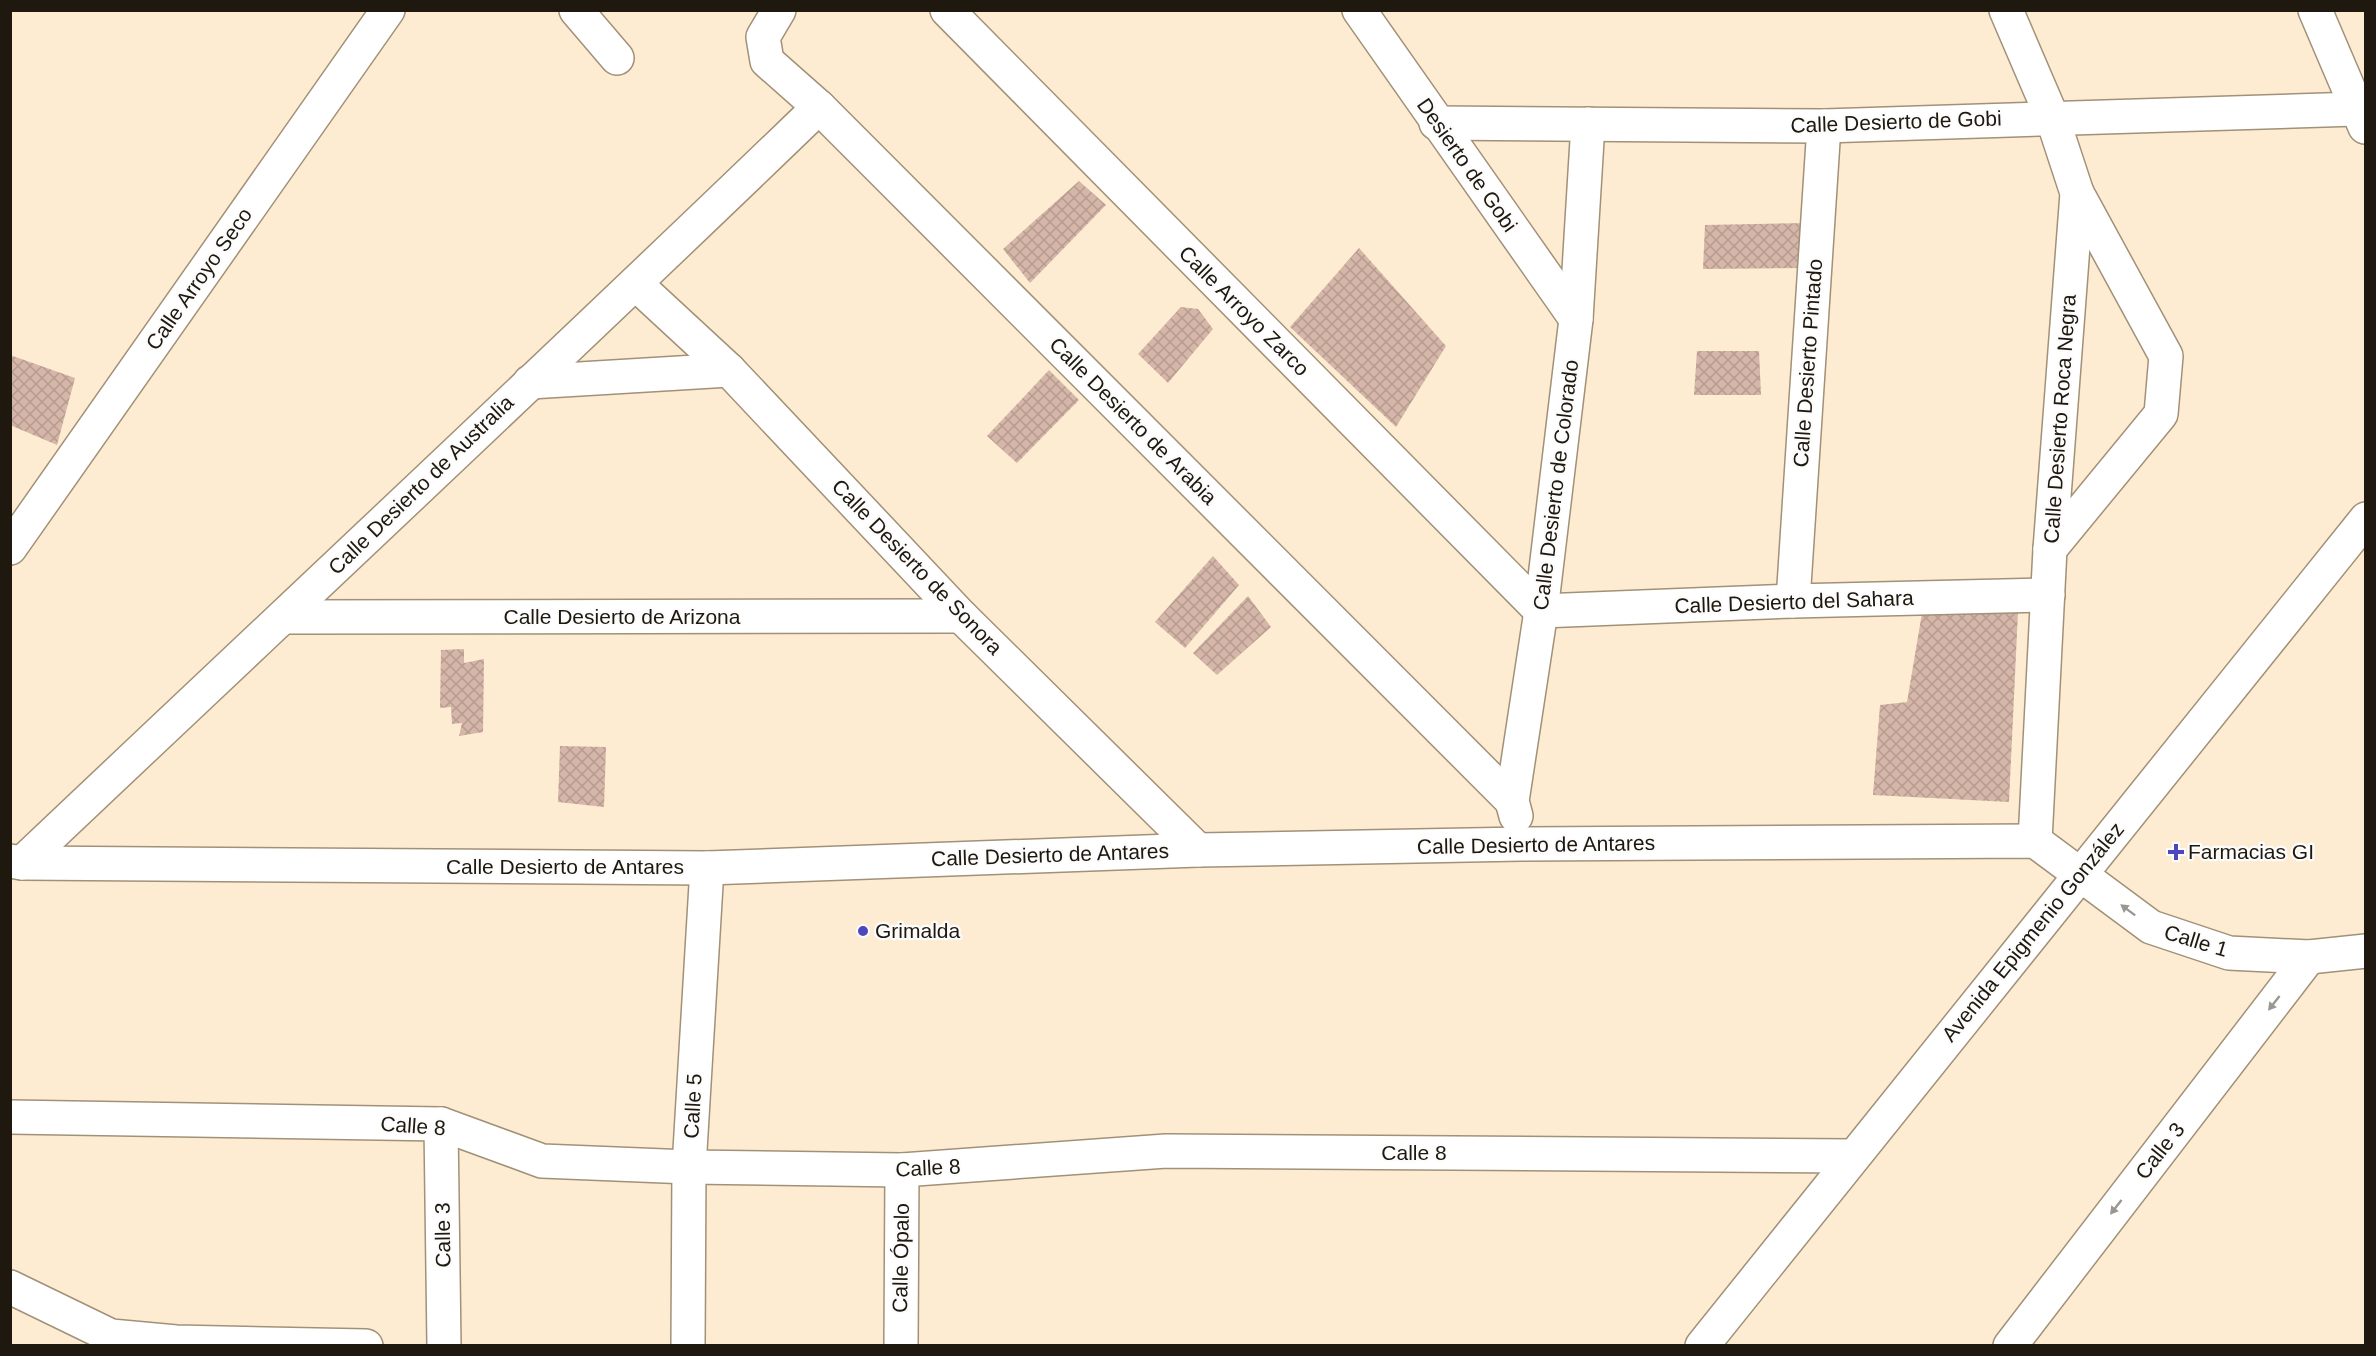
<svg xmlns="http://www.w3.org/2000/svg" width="2376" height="1356" viewBox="0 0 2376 1356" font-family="Arial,sans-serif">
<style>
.building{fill:url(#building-cross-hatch)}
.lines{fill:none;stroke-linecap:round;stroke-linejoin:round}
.minor-casing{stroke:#a19178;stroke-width:36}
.minor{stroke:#fff;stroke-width:33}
.oneway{fill:#9a9793}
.poi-dot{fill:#4d46bd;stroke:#fcfcfc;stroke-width:2}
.labels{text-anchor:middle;stroke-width:4.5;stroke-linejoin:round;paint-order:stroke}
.street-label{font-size:21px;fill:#1e180e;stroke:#fcfcfc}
.poi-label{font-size:21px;fill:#1e180e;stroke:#fcfcfc;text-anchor:start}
</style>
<defs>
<pattern id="building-cross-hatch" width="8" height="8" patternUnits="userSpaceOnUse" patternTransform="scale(1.5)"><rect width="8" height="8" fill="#d5b6a9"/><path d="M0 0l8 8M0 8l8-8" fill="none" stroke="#b69c90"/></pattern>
</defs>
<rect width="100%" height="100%" fill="#feecd2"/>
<g class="building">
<path d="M1079,181L1106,205L1030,283L1003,249Z"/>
<path d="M1808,223L1801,268L1703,269L1705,225Z"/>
<path d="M1359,248L1446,346L1396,427L1290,327Z"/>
<path d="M1181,307L1198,309L1213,329L1168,383L1138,354Z"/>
<path d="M1697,351H1759L1761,395H1694Z"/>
<path d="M10,355L75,378L57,445L10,425Z"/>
<path d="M1049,370L1079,400L1017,463L987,436Z"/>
<path d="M1213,556L1239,585L1185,648L1155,622Z"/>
<path d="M1248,596L1271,627L1217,675L1193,653Z"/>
<path d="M2018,612L2009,802L1873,795L1880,705L1907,702L1922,613Z"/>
<path d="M464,649V663L484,659L483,732L459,736L462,723L452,724L451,707L440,708L441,650Z"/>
<path d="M560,746L606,747L604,807L558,802Z"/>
</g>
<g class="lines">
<defs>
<g id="minor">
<path d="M576,10L617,58"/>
<path d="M779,10L763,37L767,61L819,107L1512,801"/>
<path d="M947,10L1541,611L1793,601L2048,595"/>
<path d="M1359,10L1576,319"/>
<path d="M2006,10L2052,117L2077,193L2050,549L2035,841"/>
<path d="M2315,10L2365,127"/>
<path d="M1436,123L1824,126L2356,109L2366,100"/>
<path d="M636,284L729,370L961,616L1198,850"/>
<path d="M530,382L729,370"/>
<path d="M10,548L388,10"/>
<path d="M2050,549L2161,414L2166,356L2077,193"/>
<path d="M1793,601L1824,126"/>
<path d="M283,617L961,616"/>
<path d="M1516,816L1512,801L1541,611L1576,319L1588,124"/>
<path d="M10,861L22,863L707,868L1198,850L1522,844L2035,841L2151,927L2229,953L2309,957L2366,951"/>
<path d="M22,863C288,611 556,361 819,107"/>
<path d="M10,1117L441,1124L542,1161L689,1167L902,1170L1166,1151L1853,1156"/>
<path d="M441,1124L444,1346"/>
<path d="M10,1287L111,1336L176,1342L366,1346"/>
<path d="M688,1346L689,1167L707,868"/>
<path d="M901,1346L902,1170"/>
<path d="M1702,1346L2366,519"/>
<path d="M2010,1346L2309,957"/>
</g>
</defs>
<use href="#minor" class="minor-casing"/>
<use href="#minor" class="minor"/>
</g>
<defs><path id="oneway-solid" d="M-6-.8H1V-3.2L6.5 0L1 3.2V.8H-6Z" transform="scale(1.5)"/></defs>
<g class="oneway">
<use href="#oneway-solid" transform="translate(2128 910) rotate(-143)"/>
<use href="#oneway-solid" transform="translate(2274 1003) rotate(128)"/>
<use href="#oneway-solid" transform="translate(2116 1207) rotate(128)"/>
</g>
<g class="poi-dot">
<path d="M2173 843h6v6h6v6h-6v6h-6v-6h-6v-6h6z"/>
<circle cx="863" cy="931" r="6"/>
</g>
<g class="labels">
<g class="street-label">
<text transform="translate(1896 122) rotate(-2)" y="7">Calle Desierto de Gobi</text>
<text transform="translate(1467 165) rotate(55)" y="7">Desierto de Gobi</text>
<text transform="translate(199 279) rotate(-55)" y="7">Calle Arroyo Seco</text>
<text transform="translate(1244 311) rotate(45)" y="7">Calle Arroyo Zarco</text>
<text transform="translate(1808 363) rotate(-86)" y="7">Calle Desierto Pintado</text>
<text transform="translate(2060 419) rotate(-86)" y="7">Calle Desierto Roca Negra</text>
<text transform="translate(1133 421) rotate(45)" y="7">Calle Desierto de Arabia</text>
<text transform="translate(421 485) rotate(-44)" y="7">Calle Desierto de Australia</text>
<text transform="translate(1556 485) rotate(-83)" y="7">Calle Desierto de Colorado</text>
<text transform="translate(917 567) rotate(46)" y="7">Calle Desierto de Sonora</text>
<text transform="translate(1794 602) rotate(-2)" y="7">Calle Desierto del Sahara</text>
<text x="622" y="624">Calle Desierto de Arizona</text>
<text transform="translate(1536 845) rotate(-1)" y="7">Calle Desierto de Antares</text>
<text transform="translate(1050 855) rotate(-2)" y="7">Calle Desierto de Antares</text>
<text x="565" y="874">Calle Desierto de Antares</text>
<text transform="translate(2033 932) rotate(-51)" y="7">Avenida Epigmenio González</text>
<text transform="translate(2196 941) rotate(17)" y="7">Calle 1</text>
<text transform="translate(693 1106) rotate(-87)" y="7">Calle 5</text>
<text transform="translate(413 1126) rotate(4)" y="7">Calle 8</text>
<text transform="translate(2160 1151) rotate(-52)" y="7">Calle 3</text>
<text x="1414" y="1160">Calle 8</text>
<text transform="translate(928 1168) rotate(-3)" y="7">Calle 8</text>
<text transform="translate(443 1235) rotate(-91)" y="7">Calle 3</text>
<text transform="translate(901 1258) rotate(-89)" y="7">Calle Ópalo</text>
</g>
<g class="poi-label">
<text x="2188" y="859">Farmacias GI</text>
<text x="875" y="938">Grimalda</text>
</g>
</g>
<rect width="2376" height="1356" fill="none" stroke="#1e180e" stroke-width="24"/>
</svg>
